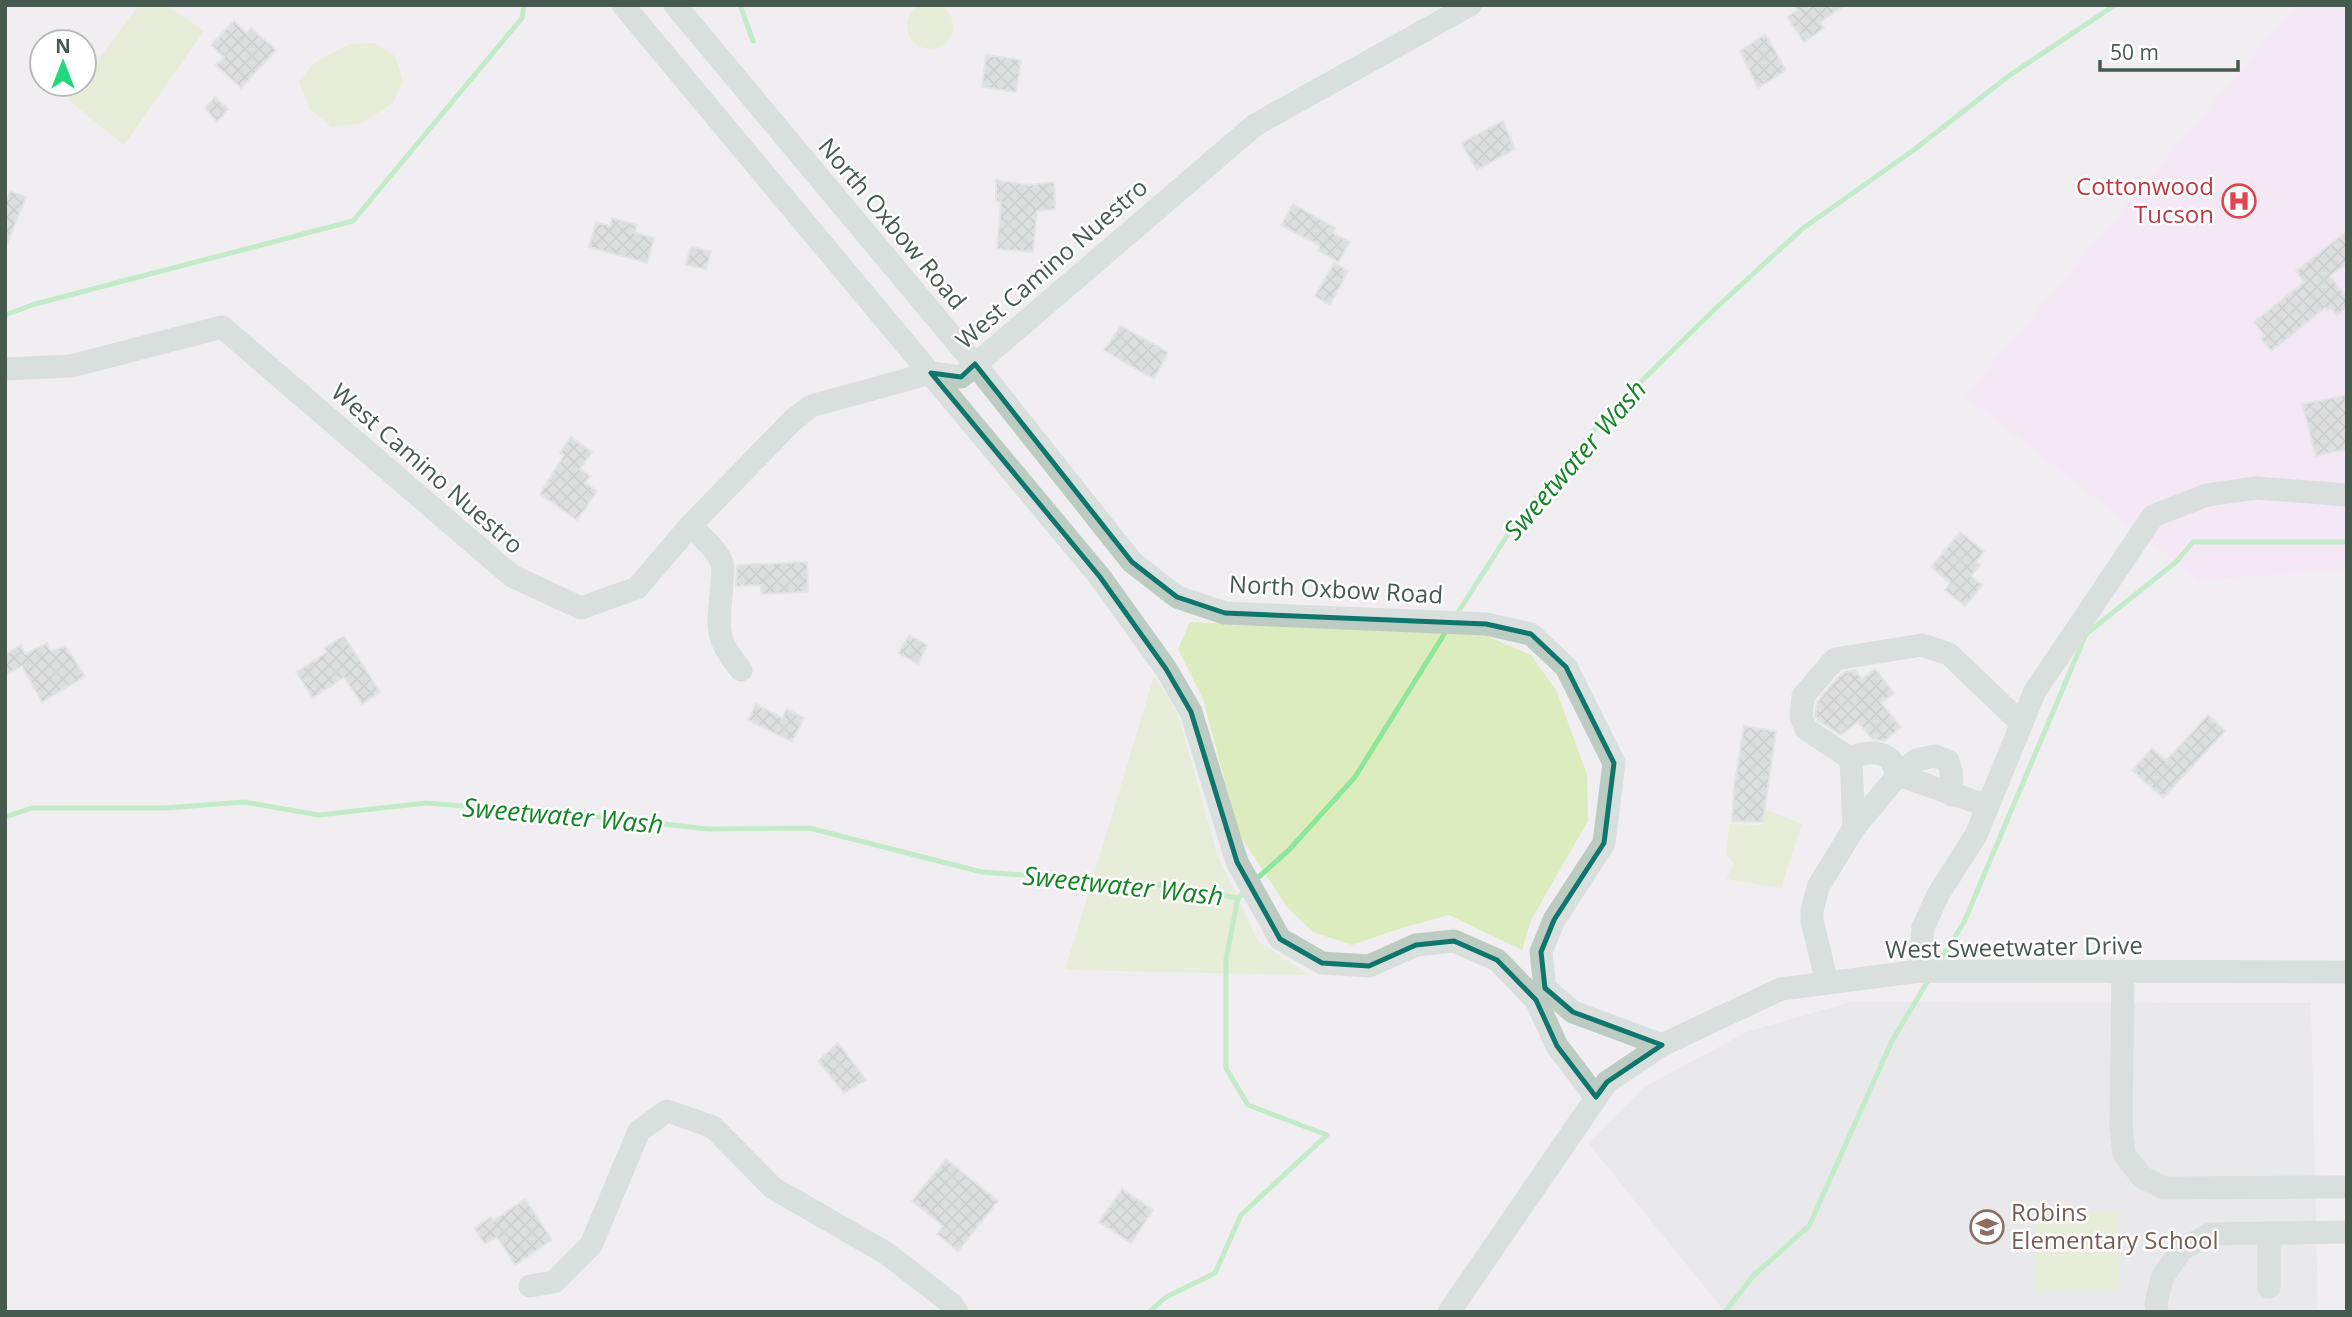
<svg xmlns="http://www.w3.org/2000/svg" width="2352" height="1317" viewBox="0 0 2352 1317" font-family="'Open Sans',sans-serif">
<style>
.education{fill:#e1dfe2}
.medical{fill:#f9dff9}
.green{fill:#ddecbe}
.lines{fill:none;stroke-linecap:round;stroke-linejoin:round}
.stream{stroke:#8de79b;stroke-width:5}
.building{fill:url(#building-cross-hatch);stroke:#d2d9d7;stroke-width:2}
.minor{stroke:#bdccc3;stroke-width:23}
.marked{fill:none;stroke:#0f766e;stroke-width:5;stroke-linejoin:round}
.labels{text-anchor:middle;stroke-width:5;stroke-linejoin:round;paint-order:stroke}
.health-label{font-size:24px;fill:#be3a42;stroke:#fff;text-anchor:end}
.street-label{font-size:24px;fill:#475a4f;stroke:#fff}
.education-label{font-size:24px;fill:#785e54;stroke:#fff;text-anchor:start}
.water-label{font-size:26px;font-style:italic;fill:#138424;stroke:#fff}
</style>
<defs>
<pattern id="building-cross-hatch" width="8" height="8" patternUnits="userSpaceOnUse" patternTransform="scale(1.75)"><rect width="8" height="8" fill="#c5cdca"/><path d="M0 0l8 8M0 8l8-8" fill="none" stroke="#a2a9a6"/></pattern>
</defs>
<rect width="100%" height="100%" fill="#f0eef0"/>
<path class="education" d="M1851,1002L2311,1003L2318,1312H1725L1588,1143L1644,1087L1747,1032Z"/>
<path class="medical" d="M2296,5H2347V570L2199,580L1965,396Z"/>
<g class="green">
<circle cx="930" cy="26" r="23"/>
<path d="M139,5H166L204,31L124,145L68,100L81,84H84V79Z"/>
<path d="M374,43L395,56L403,81L393,103L362,123L331,127L309,108L299,81L314,63L349,44Z"/>
<path d="M1190,622L1482,634L1531,655L1556,690L1587,774L1588,821L1531,920L1522,950L1449,915L1398,929L1352,945L1313,932L1287,907L1239,834L1203,699L1178,649Z"/>
<path d="M1154,676L1178,713L1217,854L1258,941L1309,975L1065,970Z"/>
<path d="M1765,809L1802,824L1781,888L1726,879L1734,864L1726,854L1729,824L1762,825Z"/>
<path d="M2118,1211L2120,1289L2036,1291L2035,1212Z"/>
</g>
<g class="lines">
<g class="stream">
<path d="M740,5L753,41"/>
<path d="M5,315L35,304L353,221L522,18L524,5"/>
<path d="M1455,617L1516,522L1608,414L1716,308L1802,229L1915,149L2010,75L2115,5"/>
<path d="M5,817L32,808H165L244,802L319,815L426,803L600,817L708,829L809,828L982,872L1173,886L1238,898L1246,890"/>
<path d="M1255,880L1288,851L1355,777L1448,628"/>
<path d="M1938,964L1964,922L2086,634L2176,562L2193,542H2347"/>
<path d="M1149,1312L1166,1297L1215,1273L1241,1215L1327,1135L1248,1105L1226,1068V959L1238,898"/>
<path d="M1725,1312L1753,1276L1809,1226L1892,1041L1929,979"/>
</g>
</g>
<g class="building">
<path d="M1794,5H1845L1820,22L1824,28L1804,42L1787,17L1798,10Z"/>
<path d="M234,21L247,33L251,28L276,50L241,88L216,65L224,57L211,45Z"/>
<path d="M1765,34L1786,70L1758,88L1740,51Z"/>
<path d="M986,55L1021,60L1016,92L982,87Z"/>
<path d="M215,97L228,109L217,122L205,108Z"/>
<path d="M1503,121L1515,149L1477,170L1461,143Z"/>
<path d="M996,180L1029,185L1054,182L1055,209L1037,211L1033,252L997,249L1001,202L996,201Z"/>
<path d="M10,191L26,197L6,247L5,204Z"/>
<path d="M1293,204L1335,228L1333,233L1350,242L1338,262L1318,250L1320,246L1281,225Z"/>
<path d="M612,218L637,225L635,233L654,238L647,263L589,247L596,222L610,226Z"/>
<path d="M2347,231V263L2330,276L2347,298V307L2337,315L2331,308L2327,311L2325,308L2271,351L2261,339L2265,336L2254,322L2304,282L2296,271Z"/>
<path d="M691,247L711,251L706,269L685,265Z"/>
<path d="M1334,263L1348,271L1330,305L1315,296Z"/>
<path d="M1121,326L1168,352L1154,379L1104,350Z"/>
<path d="M2347,395V449L2316,456L2302,404Z"/>
<path d="M571,437L592,452L580,469L590,476L585,483L597,491L577,520L540,494L564,455L560,453Z"/>
<path d="M1960,532L1984,551L1976,562L1980,565L1971,576L1982,585L1965,606L1945,590L1950,583L1931,567Z"/>
<path d="M807,562L808,592L761,594V585L736,586L737,565Z"/>
<path d="M909,635L927,645L918,664L898,653Z"/>
<path d="M344,636L380,692L362,704L344,677L313,698L296,672L327,652L324,648Z"/>
<path d="M47,643L51,651L65,646L85,676L42,702L22,666L5,675V655L21,645L25,654Z"/>
<path d="M1875,669L1894,693L1881,703L1901,727L1884,741L1872,739L1858,722L1841,735L1818,720L1815,715L1817,702L1838,677L1845,672L1855,670L1862,679Z"/>
<path d="M756,704L782,718L787,709L804,718L792,742L748,720Z"/>
<path d="M2208,715L2225,731L2163,798L2132,770L2152,748L2166,761Z"/>
<path d="M1744,726L1776,731L1763,822L1732,821L1734,787Z"/>
<path d="M838,1043L866,1080L844,1093L818,1061Z"/>
<path d="M946,1159L998,1201L958,1251L937,1234L943,1226L912,1201Z"/>
<path d="M1122,1189L1153,1210L1131,1243L1099,1222Z"/>
<path d="M525,1199L552,1240L515,1265L497,1237L485,1244L474,1228L491,1217L493,1221Z"/>
</g>
<g class="lines">
<g class="minor">
<path d="M623,5L1100,577L1166,669L1191,712L1237,862L1280,939L1322,963L1369,966L1416,945L1454,941L1497,960L1536,1000L1557,1046L1596,1097"/>
<path d="M675,5L975,364L1132,562L1177,597L1225,613L1486,624L1531,634L1566,667L1614,763L1604,843L1554,920L1541,952L1545,988L1573,1012L1662,1045"/>
<path d="M5,369L71,366L222,327L512,576L581,608L637,588L690,526L793,420L811,406L931,373L961,377L1255,125L1470,5"/>
<path d="M690,526C701,536 716,548 722,563C724,569 722,577 722,584C719,625 712,635 741,670"/>
<path d="M1851,759L1806,729L1801,717L1803,696L1835,659L1922,645L1949,654L2021,723"/>
<path d="M1854,828L1898,775L1916,760L1935,756L1948,761L1951,771L1952,795"/>
<path d="M1920,971L1923,927L1939,893L1976,835L2035,691L2153,516L2207,495L2256,488L2347,495"/>
<path d="M2123,971L2121,1126L2124,1154L2142,1177L2164,1188L2347,1187"/>
<path d="M1827,983L1812,921V910L1818,887L1854,828L1851,759C1861,752 1879,750 1890,759C1893,763 1896,771 1898,775L1988,806"/>
<path d="M2269,1233V1287"/>
<path d="M530,1286L554,1282L591,1245L639,1131L667,1111L713,1127L773,1188L886,1253L952,1304L957,1312"/>
<path d="M1449,1312L1607,1082L1662,1045L1781,989L1920,971L2347,972"/>
<path d="M2157,1312L2156,1304L2162,1278L2181,1250L2210,1234L2347,1232"/>
</g>
</g>
<path d="M0 0H2352V1317H0ZM975,364L1132,562L1177,597L1225,613L1486,624L1531,634L1566,667L1614,763L1604,843L1554,920L1541,952L1545,988L1573,1012L1662,1045L1607,1082L1596,1097L1557,1046L1536,1000L1497,960L1454,941L1416,945L1369,966L1322,963L1280,939L1237,862L1191,712L1166,669L1100,577L931,373L961,377Z" fill="#f0eef0" fill-opacity=".55" fill-rule="evenodd"/>
<path class="marked" d="M975,364L1132,562L1177,597L1225,613L1486,624L1531,634L1566,667L1614,763L1604,843L1554,920L1541,952L1545,988L1573,1012L1662,1045L1607,1082L1596,1097L1557,1046L1536,1000L1497,960L1454,941L1416,945L1369,966L1322,963L1280,939L1237,862L1191,712L1166,669L1100,577L931,373L961,377Z"/>
<defs>
<symbol id="hospital-ring" viewBox="-11 -11 22 22"><circle r="9.5" fill="#fff" stroke="#e0444e" stroke-width="1.5"/><path d="M-5-5h3v3.5h4V-5h3V5h-3V1.5h-4V5h-3Z" fill="#e0444e"/></symbol>
<symbol id="school-ring" viewBox="-11 -11 22 22"><circle r="9.5" fill="#fff" stroke="#8d6e63" stroke-width="1.5"/><path d="M0-5L7-2L0 1L-7-2ZM-4 1L0 2.5L4 1V4Q0 6-4 4Z" fill="#8d6e63"/></symbol>
</defs>
<g fill-rule="evenodd">
<use href="#hospital-ring" x="2220" y="182" width="38" height="38"/>
<use href="#school-ring" x="1968" y="1208" width="38" height="38"/>
</g>
<g class="labels">
<g class="health-label">
<text x="2214" y="195">Cottonwood<tspan x="2214" dy="28">Tucson</tspan></text>
</g>
<g class="street-label">
<text transform="translate(892 224) rotate(50)" y="8">North Oxbow Road</text>
<text transform="translate(1052 264) rotate(-41)" y="8">West Camino Nuestro</text>
<text transform="translate(427 469) rotate(41)" y="8">West Camino Nuestro</text>
<text transform="translate(1336 590) rotate(3)" y="8">North Oxbow Road</text>
<text transform="translate(2014 948) rotate(-1)" y="8">West Sweetwater Drive</text>
</g>
<g class="education-label">
<text x="2011" y="1221">Robins<tspan x="2011" dy="28">Elementary School</tspan></text>
</g>
<g class="water-label">
<text transform="translate(1575 460) rotate(-49)" y="9">Sweetwater Wash</text>
<text transform="translate(563 816) rotate(5)" y="9">Sweetwater Wash</text>
<text transform="translate(1123 886) rotate(6)" y="9">Sweetwater Wash</text>
</g>
</g>
<rect width="2352" height="1317" fill="none" stroke="#475a4f" stroke-width="14"/>
<g transform="translate(63 63)"><circle r="33" fill="#ffffff" stroke="#b5bdb9" stroke-width="2"/>
<path d="M0-5L12 26L0 18L-12 26Z" fill="#22d77e"/>
<text y="-10" font-size="19" font-weight="bold" text-anchor="middle" fill="#475a4f">N</text>
</g>
<path d="M2100 60v10h138v-10" fill="none" stroke="#475a4f" stroke-width="3.5"/>
<text x="2110" y="60" font-size="21" fill="#475a4f" stroke="#ffffff" stroke-width="5" paint-order="stroke">50 m</text>
</svg>
